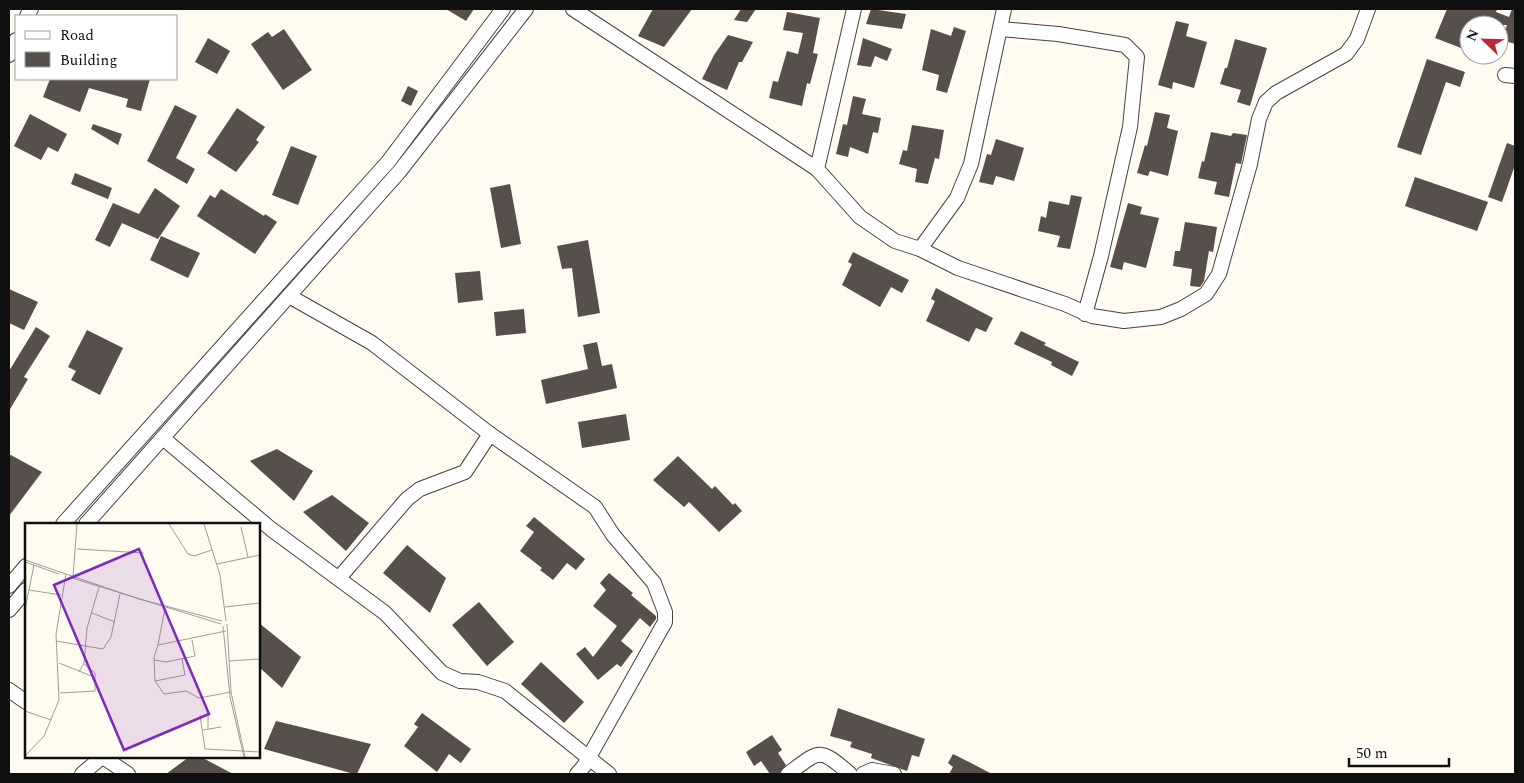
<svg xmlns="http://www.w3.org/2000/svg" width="1524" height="783" viewBox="0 0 1524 783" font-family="Spectral,serif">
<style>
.building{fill:#574f4b}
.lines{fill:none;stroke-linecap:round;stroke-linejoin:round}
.minor-casing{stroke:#424242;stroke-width:16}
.minor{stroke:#fff;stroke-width:14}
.inset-road{fill:none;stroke:#9f9d96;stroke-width:1}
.view{fill:#7b2cbf;fill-opacity:0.15;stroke:#7b2cbf;stroke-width:2.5}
.inset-edge{fill:none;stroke:#0f0f0f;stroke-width:2.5}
</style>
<rect width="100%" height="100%" fill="#fffbf0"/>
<g class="building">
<path d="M446,9H474L466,21Z"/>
<path d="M653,9H692L664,47L638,36Z"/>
<path d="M741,9H756L747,22L734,20Z"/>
<path d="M871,9L906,14L902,29L866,24Z"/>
<path d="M1447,9H1497L1496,12L1509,17L1512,9H1515V44L1502,40L1507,25H1469V51L1435,38Z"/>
<path d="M787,12L820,18L813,53L818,54L810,84L807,83L802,106L769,98L773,81L778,82L787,51L798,54L803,33L783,30Z"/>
<path d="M1176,21L1189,24L1186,36L1207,42L1194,88L1173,82L1172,89L1158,85Z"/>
<path d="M954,27L966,31L947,93L936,90L939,75L922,70L931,29L951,36Z"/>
<path d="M284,29L312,70L283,90L251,44L268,32L272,37Z"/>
<path d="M728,35L753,42L742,62H739L727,90L702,79L714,55Z"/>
<path d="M208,38L230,51L217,74L195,62Z"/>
<path d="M863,38L892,49L887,61L875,56L871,67L857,65Z"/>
<path d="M1235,39L1267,48L1250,106L1237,102L1241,90L1220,84L1225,68H1227Z"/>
<path d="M1427,59L1465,72L1460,87L1446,82L1421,155L1397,147Z"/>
<path d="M50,79H150L141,111L126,107L128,99L89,88L80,112L43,97Z"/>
<path d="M408,86L418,91L411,106L401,101Z"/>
<path d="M853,96L866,99L862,114L881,118L878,133L873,132L868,154L850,147L848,157L836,154L843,124L847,125Z"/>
<path d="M175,105L197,116L176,158L195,169L187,184L147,161Z"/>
<path d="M237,108L265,127L256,140L259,142L236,172L207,153Z"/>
<path d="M1155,112L1170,115L1167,128L1178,131L1168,176L1150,171L1148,176L1137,173L1145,145L1147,146Z"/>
<path d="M30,114L67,134L58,152L48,147L41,160L14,146Z"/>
<path d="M93,124L122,134L118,145L91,129Z"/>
<path d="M912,125L944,130L939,159L935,158L928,184L915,182L917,169L899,164L903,150L907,151Z"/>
<path d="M1211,132L1231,136L1233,133L1247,135L1241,164L1236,163L1229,197L1214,194L1217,182L1198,178L1202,161L1204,162Z"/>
<path d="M996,139L1024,148L1014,181L996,176L993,185L979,182L987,154L991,155Z"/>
<path d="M1507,143L1515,146V165L1502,202L1488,197Z"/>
<path d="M291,146L317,156L298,205L272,195Z"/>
<path d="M75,173L112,188L108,199L71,184Z"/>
<path d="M1415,177L1488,202L1477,231L1405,206Z"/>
<path d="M510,184L521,244L501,248L490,188Z"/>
<path d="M155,188L180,206L158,239L122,223L110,247L95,240L113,203L139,214Z"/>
<path d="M221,189L264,216L265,214L277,222L255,254L197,216L210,195L215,198Z"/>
<path d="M1071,195L1082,197L1070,249L1057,247L1060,236L1038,231L1041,216L1046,218L1049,201L1069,205Z"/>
<path d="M1128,203L1142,207L1140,214L1159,218L1146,268L1124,262L1122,270L1110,267Z"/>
<path d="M1185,222L1217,227L1213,252L1209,251L1204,281L1200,287L1190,286L1192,269L1173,266L1175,251H1180Z"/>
<path d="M161,236L200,253L188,278L150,260Z"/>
<path d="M588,240L600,313L578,317L572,268L562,269L557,246Z"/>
<path d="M853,252L909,280L902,293L891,287L880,307L842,285L852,264L848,262Z"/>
<path d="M480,271L483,300L458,303L455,273Z"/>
<path d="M936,288L993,318L986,332L976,328L969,342L926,321L935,301L931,299Z"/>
<path d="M9,289L38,302L24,330L9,323Z"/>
<path d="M524,309L526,333L496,336L494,312Z"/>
<path d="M36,327L50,336L24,377L28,379L9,411V371Z"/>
<path d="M87,330L123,348L100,395L71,380L76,371L68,367Z"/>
<path d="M1021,331L1046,343L1044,345L1079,362L1072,376L1051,365L1052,362L1014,344Z"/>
<path d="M597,342L602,366L612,364L617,388L546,404L541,380L588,369L583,345Z"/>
<path d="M626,414L630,440L582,448L578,422Z"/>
<path d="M277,449L313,471L294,501L250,461Z"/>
<path d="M9,454L42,472L9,516Z"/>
<path d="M678,456L712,489L715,486L733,505L735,503L742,511L719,532L689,502L684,507L653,480Z"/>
<path d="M332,495L369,523L346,551L303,512Z"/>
<path d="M534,517L585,559L576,570L567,563L553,580L540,570L542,568L520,551L534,532L526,526Z"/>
<path d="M407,545L446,578L430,613L383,573Z"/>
<path d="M609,573L633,593L631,595L656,616V619L650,627L640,618L621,641L633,651L621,667L617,664L598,680L576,654L585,647L593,657L617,626L593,606L606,590L600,583Z"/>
<path d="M479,602L514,642L487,666L452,625Z"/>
<path d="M259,623L301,657L282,688L259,667Z"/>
<path d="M541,662L584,702L564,723L521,684Z"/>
<path d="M838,708L925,739L919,757L912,755L907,771L871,758L872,754L850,747L852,742L830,736Z"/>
<path d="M422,713L471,749L461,763L449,754L437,772L404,746L418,727L414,724Z"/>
<path d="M276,721L371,744L357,774H354L264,749Z"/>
<path d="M772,735L782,750L778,753L786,765L779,774H770L761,761L754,766L746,752Z"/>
<path d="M953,754L971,763L992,774H949L953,767L948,763Z"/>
<path d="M189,757H201L233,774H166Z"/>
</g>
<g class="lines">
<defs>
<g id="minor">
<path d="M573,9L817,169"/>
<path d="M854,9L817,169L860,217L895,241L920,249L958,268L1065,304L1092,316L1124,321L1161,317L1181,309L1206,294L1219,274L1250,164L1259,119L1266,102L1276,93L1346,54L1357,39L1368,9"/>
<path d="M27,16L31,9"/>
<path d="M1000,29L1058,34L1125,45L1137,57L1130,127L1101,256L1085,314"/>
<path d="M9,55L16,40"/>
<path d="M1505,75L1515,76"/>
<path d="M920,249L957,198L971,164L1004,9"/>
<path d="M289,296L372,343L490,434L595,507L613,535L654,583L665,612V622L584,766L577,774"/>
<path d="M164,439L271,529L385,613L442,673L460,681L478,682L505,691L609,774"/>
<path d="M63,524L388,162L503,9"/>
<path d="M86,524L399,172L526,9"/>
<path d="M339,578L407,499L420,489L465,472L490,434"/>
<path d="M9,586L26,566"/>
<path d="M9,610L26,590"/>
<path d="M9,690L26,702"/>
<path d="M103,757L128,774"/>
<path d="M82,774L102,757"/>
<path d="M788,774C820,750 819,747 850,774"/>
<path d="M863,774L872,770L894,774"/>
</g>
</defs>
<use href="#minor" class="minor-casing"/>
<use href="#minor" class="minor"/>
</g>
<g transform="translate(25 523)">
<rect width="235" height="235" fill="#fffbf0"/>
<path class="inset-road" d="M144,1L163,31L169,33L187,27M179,1L195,52L201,98M216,4L223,34M52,26L119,30M0,37L114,76L197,98M0,39L34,51M192,41L235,32M44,54L196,101M48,54L52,1M4,67L36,72M200,84L235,80M0,86L9,42M67,90L90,99M202,101L206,169L220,234M198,103L205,174L219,234M201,108L133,122L129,134L130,158L139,171L161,168L174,175L206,169M31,118L78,126L86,114L95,71M133,122L140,85M129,137L141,139L170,133L167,117M204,138L235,136M34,140L69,154M54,149L59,140L62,105L74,64M130,158L160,152L157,136M35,170L70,168V150L59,141M0,188L26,197M183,190V206M175,192L180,226L235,229M178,207L196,204M0,233L19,213L34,177L31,111L41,51"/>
<path class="view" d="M114,26L184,191L99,227L29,62Z"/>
<rect width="235" height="235" class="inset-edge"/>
</g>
<rect width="1524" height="783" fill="none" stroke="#0f0f0f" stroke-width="20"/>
<rect x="15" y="15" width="162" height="65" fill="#ffffff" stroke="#9f9f9f"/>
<rect x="25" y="31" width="25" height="8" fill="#ffffff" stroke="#9f9f9f"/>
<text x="60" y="40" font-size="15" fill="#0f0f0f">Road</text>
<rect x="25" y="52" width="25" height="15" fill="#574f4b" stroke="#9f9f9f"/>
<text x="60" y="65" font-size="15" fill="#0f0f0f">Building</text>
<g transform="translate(1484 40) rotate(293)"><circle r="24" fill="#ffffff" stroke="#9f9f9f"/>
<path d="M0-4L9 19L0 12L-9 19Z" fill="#bd2837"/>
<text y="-8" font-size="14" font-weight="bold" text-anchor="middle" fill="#0f0f0f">N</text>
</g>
<path d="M1349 758v8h100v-8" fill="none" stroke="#0f0f0f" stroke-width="2.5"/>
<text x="1356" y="758" font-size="15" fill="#0f0f0f" stroke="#ffffff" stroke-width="4" paint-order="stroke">50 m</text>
</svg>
